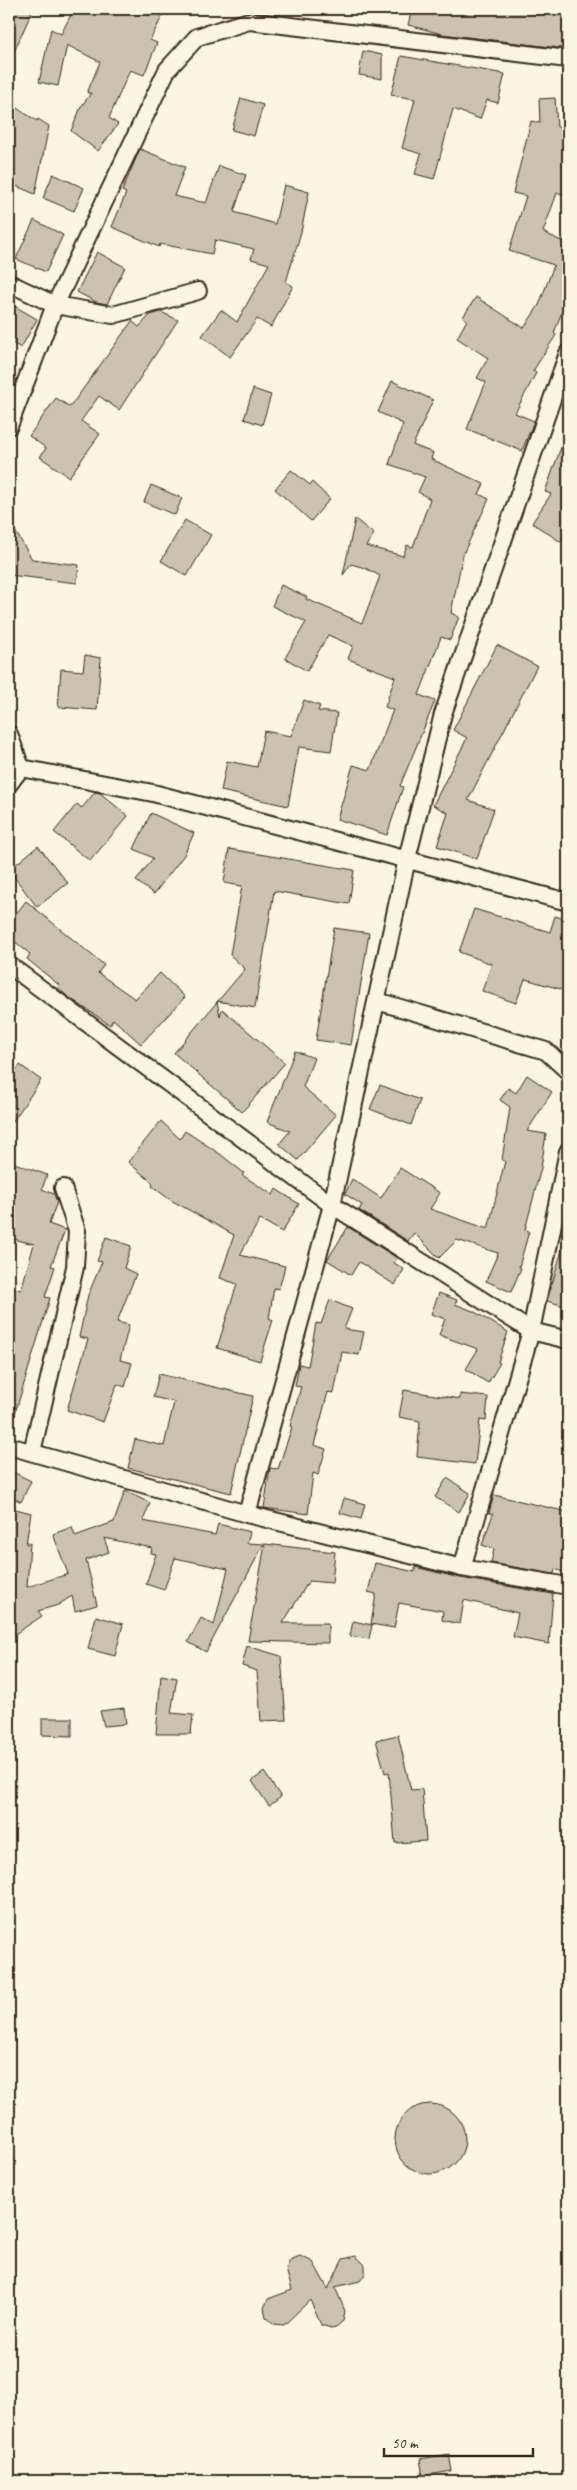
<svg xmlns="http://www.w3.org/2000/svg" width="577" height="2490" viewBox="0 0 577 2490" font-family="Caveat,sans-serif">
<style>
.building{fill:#ccc2b3;stroke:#3b2a1e}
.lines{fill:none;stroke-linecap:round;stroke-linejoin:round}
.street-casing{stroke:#3b2a1e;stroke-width:20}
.street{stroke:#fcf5e5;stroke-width:16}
</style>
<rect width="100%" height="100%" fill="#fcf5e5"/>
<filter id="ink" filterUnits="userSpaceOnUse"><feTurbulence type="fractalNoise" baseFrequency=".02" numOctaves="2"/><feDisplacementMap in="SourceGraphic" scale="10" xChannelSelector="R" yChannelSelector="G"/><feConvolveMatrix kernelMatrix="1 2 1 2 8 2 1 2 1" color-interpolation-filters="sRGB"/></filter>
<g filter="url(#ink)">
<g class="building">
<path d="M9,9H33L9,63Z"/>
<path d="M74,9H152L163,15L150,40L157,43L144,75L130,70L109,118L118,124L98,151L71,131L81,107L91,93H87L100,62L67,45L58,86L39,82L51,29L61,34Z"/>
<path d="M412,9H568V49L442,34L408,25Z"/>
<path d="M363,51L382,55V79L359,75Z"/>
<path d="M401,56L505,74L498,103L487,100L480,119L453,109L434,179L415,174L421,154L402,148L415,99L391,95Z"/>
<path d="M241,98L263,105L254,136L232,130Z"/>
<path d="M555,98L557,127L568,130V195L557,193L543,232L563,242L568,232V295L554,333L556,335L533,371L536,373L515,413L534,421L522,451L467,429L486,382L477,378L488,358L457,338L467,320L463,317L476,297L524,328L539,305L554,265L509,251L526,196L513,193L531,121L540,123L539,99Z"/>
<path d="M9,103L37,121L38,119L49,126L35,194L9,183Z"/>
<path d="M140,149L185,167L174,196L206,203L219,166L246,175L234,212L275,224L284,185L309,192L301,232L286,282L293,286L271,327L257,319L230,357L202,336L221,310L237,322L269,264L251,259L254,249L215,240L212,254L160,244L159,247L112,227L126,193L122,191Z"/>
<path d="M53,174L84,188L74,211L43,198Z"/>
<path d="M34,220L63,235L46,272L16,259Z"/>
<path d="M97,252L125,267L107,304L96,302L77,292Z"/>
<path d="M9,303L37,319L21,348L9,341Z"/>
<path d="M161,312L178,320L119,410L99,396L81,421L100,434L69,477L40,457L46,448L29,436L56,398L70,407L132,321L139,327L150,315Z"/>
<path d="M392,381L433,400L413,445L433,453L431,459L484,484L479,494L489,499L463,554L451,613L459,617L450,640L441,637L419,695L435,701L400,786L403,787L387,835L337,819L353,765L370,770L393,710L385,707L395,677L348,659L353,646L328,635L307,671L285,658L306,622L272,606L281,585L307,597L306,599L362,623L380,576L365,568L351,564L343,575L355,519L374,534L366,546L403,556L407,545L413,547L430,499L418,492L425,477L389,464L403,424L378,412Z"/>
<path d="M253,389L271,395L262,425L244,419Z"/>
<path d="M566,433H568V530L561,542L532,523L551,494L545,492Z"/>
<path d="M291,470L310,485L312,482L330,499L311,521L275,489Z"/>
<path d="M151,485L182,498L175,515L144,502Z"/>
<path d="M185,520L211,535L187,576L161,561Z"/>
<path d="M9,521L32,559L79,565L77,583L9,575Z"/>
<path d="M497,645L537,666L468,800L494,809L477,859L437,846L448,813L433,805L467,738L453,730Z"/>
<path d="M85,655L101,658L97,710L58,707L61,669L83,671Z"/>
<path d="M304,700L320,706L318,711L337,713L331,751L299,747L288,806L221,791L227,761L257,767L264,731L291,736Z"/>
<path d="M95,792L100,793L128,816L90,861L54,832L77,804L82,808Z"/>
<path d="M151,813L194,833L184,855L154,894L136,881L153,858L134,849Z"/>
<path d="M38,846L68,883L37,907L9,870Z"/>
<path d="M229,849L354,870L349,904L274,891L255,1008L217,1001L220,1016L222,1009L285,1063L242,1112L174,1053L245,969L230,955L242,886L224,883Z"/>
<path d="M26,901L104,965L98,973L135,999L160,973L185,997L141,1044L113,1019L110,1025L67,996L57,987L59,985L27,959L30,954L9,937V923Z"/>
<path d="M474,909L550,932L555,916L568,920V972L564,990L525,979L516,1003L482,991L492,964L459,952Z"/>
<path d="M334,928L369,933L351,1045L316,1040Z"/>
<path d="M295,1051L314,1058L303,1087L336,1115L298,1160L279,1144L290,1131L267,1122Z"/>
<path d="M20,1065L41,1080L9,1127V1081Z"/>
<path d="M527,1075L552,1092L527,1131L546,1134L541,1168L525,1230L529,1231L519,1267L521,1268L511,1292L486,1281L498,1253L457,1240L439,1258L414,1233L408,1241L359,1210L362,1205L345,1194L352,1179L381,1198L400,1168L440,1193L430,1209L488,1229L505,1161L502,1160L510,1107L500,1100L508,1088L516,1093Z"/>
<path d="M380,1085L420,1100L411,1125L370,1109Z"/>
<path d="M161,1121L180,1139L185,1131L220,1154L244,1173L242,1175L273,1195L276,1189L299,1204L282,1232L260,1219L240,1255L285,1266L279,1289L274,1288L269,1318L273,1320L260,1361L217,1348L237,1284L220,1278L234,1235L169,1199L152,1186L153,1183L128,1162Z"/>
<path d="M9,1161L47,1175L42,1189L54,1194L57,1202L49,1224L65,1230L51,1266L55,1267L45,1297L50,1298L13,1420L9,1419V1286L21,1290L34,1244L9,1238Z"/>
<path d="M348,1227L397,1258L394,1263L404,1269L395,1285L359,1262L351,1275L327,1260Z"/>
<path d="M106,1237L131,1246L124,1268L136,1274L117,1322L129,1325L120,1360L132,1363L125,1387L117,1384L103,1422L67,1410L88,1339L79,1337L88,1295L102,1262L97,1261Z"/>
<path d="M564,1243L568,1244V1307L547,1301Z"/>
<path d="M439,1293L457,1300L455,1304L473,1311L508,1332L498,1362L500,1363L488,1383L466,1369L478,1349L439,1335L445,1319L431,1314Z"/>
<path d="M330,1300L352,1309L344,1329L364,1332L359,1355L342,1352L334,1393L328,1392L314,1445L326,1449L318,1475L313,1473L308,1514L264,1508L270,1468L278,1469L292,1427L290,1426L301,1387L295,1386L299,1364L308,1366L316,1323L321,1324Z"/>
<path d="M159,1374L253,1396L231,1493L128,1468L135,1439L164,1446L174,1402L153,1397Z"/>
<path d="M404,1390L460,1399V1394L488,1397L486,1421L480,1420L475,1464L417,1457L420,1421L399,1417Z"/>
<path d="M9,1470L31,1481L21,1502L9,1495Z"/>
<path d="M447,1478L470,1493L459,1512L435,1497Z"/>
<path d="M125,1491L150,1503L143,1521L215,1535L218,1524L250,1532L247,1543L264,1544L206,1652L188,1642L201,1618L214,1625L228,1569L175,1558L164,1590L146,1584L156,1554L151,1553L152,1548L104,1538L109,1552L86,1560L97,1605L75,1611L72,1596L58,1605L38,1611L42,1616L9,1638V1522L12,1508L31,1513L26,1544L30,1543L27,1587L68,1574L53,1534L72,1527L75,1536L114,1522Z"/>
<path d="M494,1495L568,1512V1574L555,1569L554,1574L491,1563L494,1549L482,1545L493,1514L489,1513Z"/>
<path d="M344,1498L365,1504L361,1519L340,1513Z"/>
<path d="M265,1544L335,1552L332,1583L309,1581L283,1623H328V1643L248,1641Z"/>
<path d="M375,1563L415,1572V1567L460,1578L553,1594L549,1644L513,1637L518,1613L464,1600L460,1624L442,1620L443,1611L399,1603L394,1628L371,1624L376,1594L368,1592Z"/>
<path d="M96,1616L123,1624L115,1656L88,1649Z"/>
<path d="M353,1621L372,1625L369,1639L350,1636Z"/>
<path d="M247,1646L281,1656L286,1720L261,1721L257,1671L242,1666Z"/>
<path d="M161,1675L177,1678L171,1713L193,1715L191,1734H156Z"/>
<path d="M124,1708L126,1724L104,1726L100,1711Z"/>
<path d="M42,1718H72V1736L42,1735Z"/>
<path d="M398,1735L411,1790L422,1789L426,1841L395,1843L389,1772L385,1773L376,1740Z"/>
<path d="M264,1772L281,1797L269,1806L252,1781Z"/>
<circle cx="430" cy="2139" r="35"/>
<path d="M300,2256L313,2262L328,2289L343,2259L356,2256L365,2265V2274L360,2281L335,2287L345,2311L343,2321L336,2327L331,2328L321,2325L310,2300L284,2325L274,2324L266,2317L264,2308L268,2299L292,2290L286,2269L290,2260Z"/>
<path d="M449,2454L452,2471L423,2476L420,2459Z"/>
</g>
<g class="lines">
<defs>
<g id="street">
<path d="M9,283L55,305L113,315L198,291"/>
<path d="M9,426L55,305L167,70L197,37L249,21L568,59"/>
<path d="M9,734L21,768L9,784"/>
<path d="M21,768L153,793L568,902"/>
<path d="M9,965L332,1205L531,1331L568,1340"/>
<path d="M377,1001L546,1051L568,1071"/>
<path d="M9,1446L247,1514L462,1568L568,1586"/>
<path d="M32,1452L75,1267L77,1231L63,1188"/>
<path d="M247,1514L332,1205L407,859L443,714L568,353"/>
<path d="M462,1568L531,1331L568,1151"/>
</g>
</defs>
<use href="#street" class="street-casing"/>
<use href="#street" class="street"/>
</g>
</g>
<rect width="577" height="2490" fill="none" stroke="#fcf5e5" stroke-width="30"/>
<rect x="15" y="15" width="547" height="2460" fill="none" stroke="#3b2a1e" stroke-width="2" filter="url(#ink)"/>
<path d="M384 2448v8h149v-8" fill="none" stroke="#3b2a1e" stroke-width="2.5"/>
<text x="392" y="2448" font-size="15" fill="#3b2a1e" stroke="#fcf5e5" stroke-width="4" paint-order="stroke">50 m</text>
</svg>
